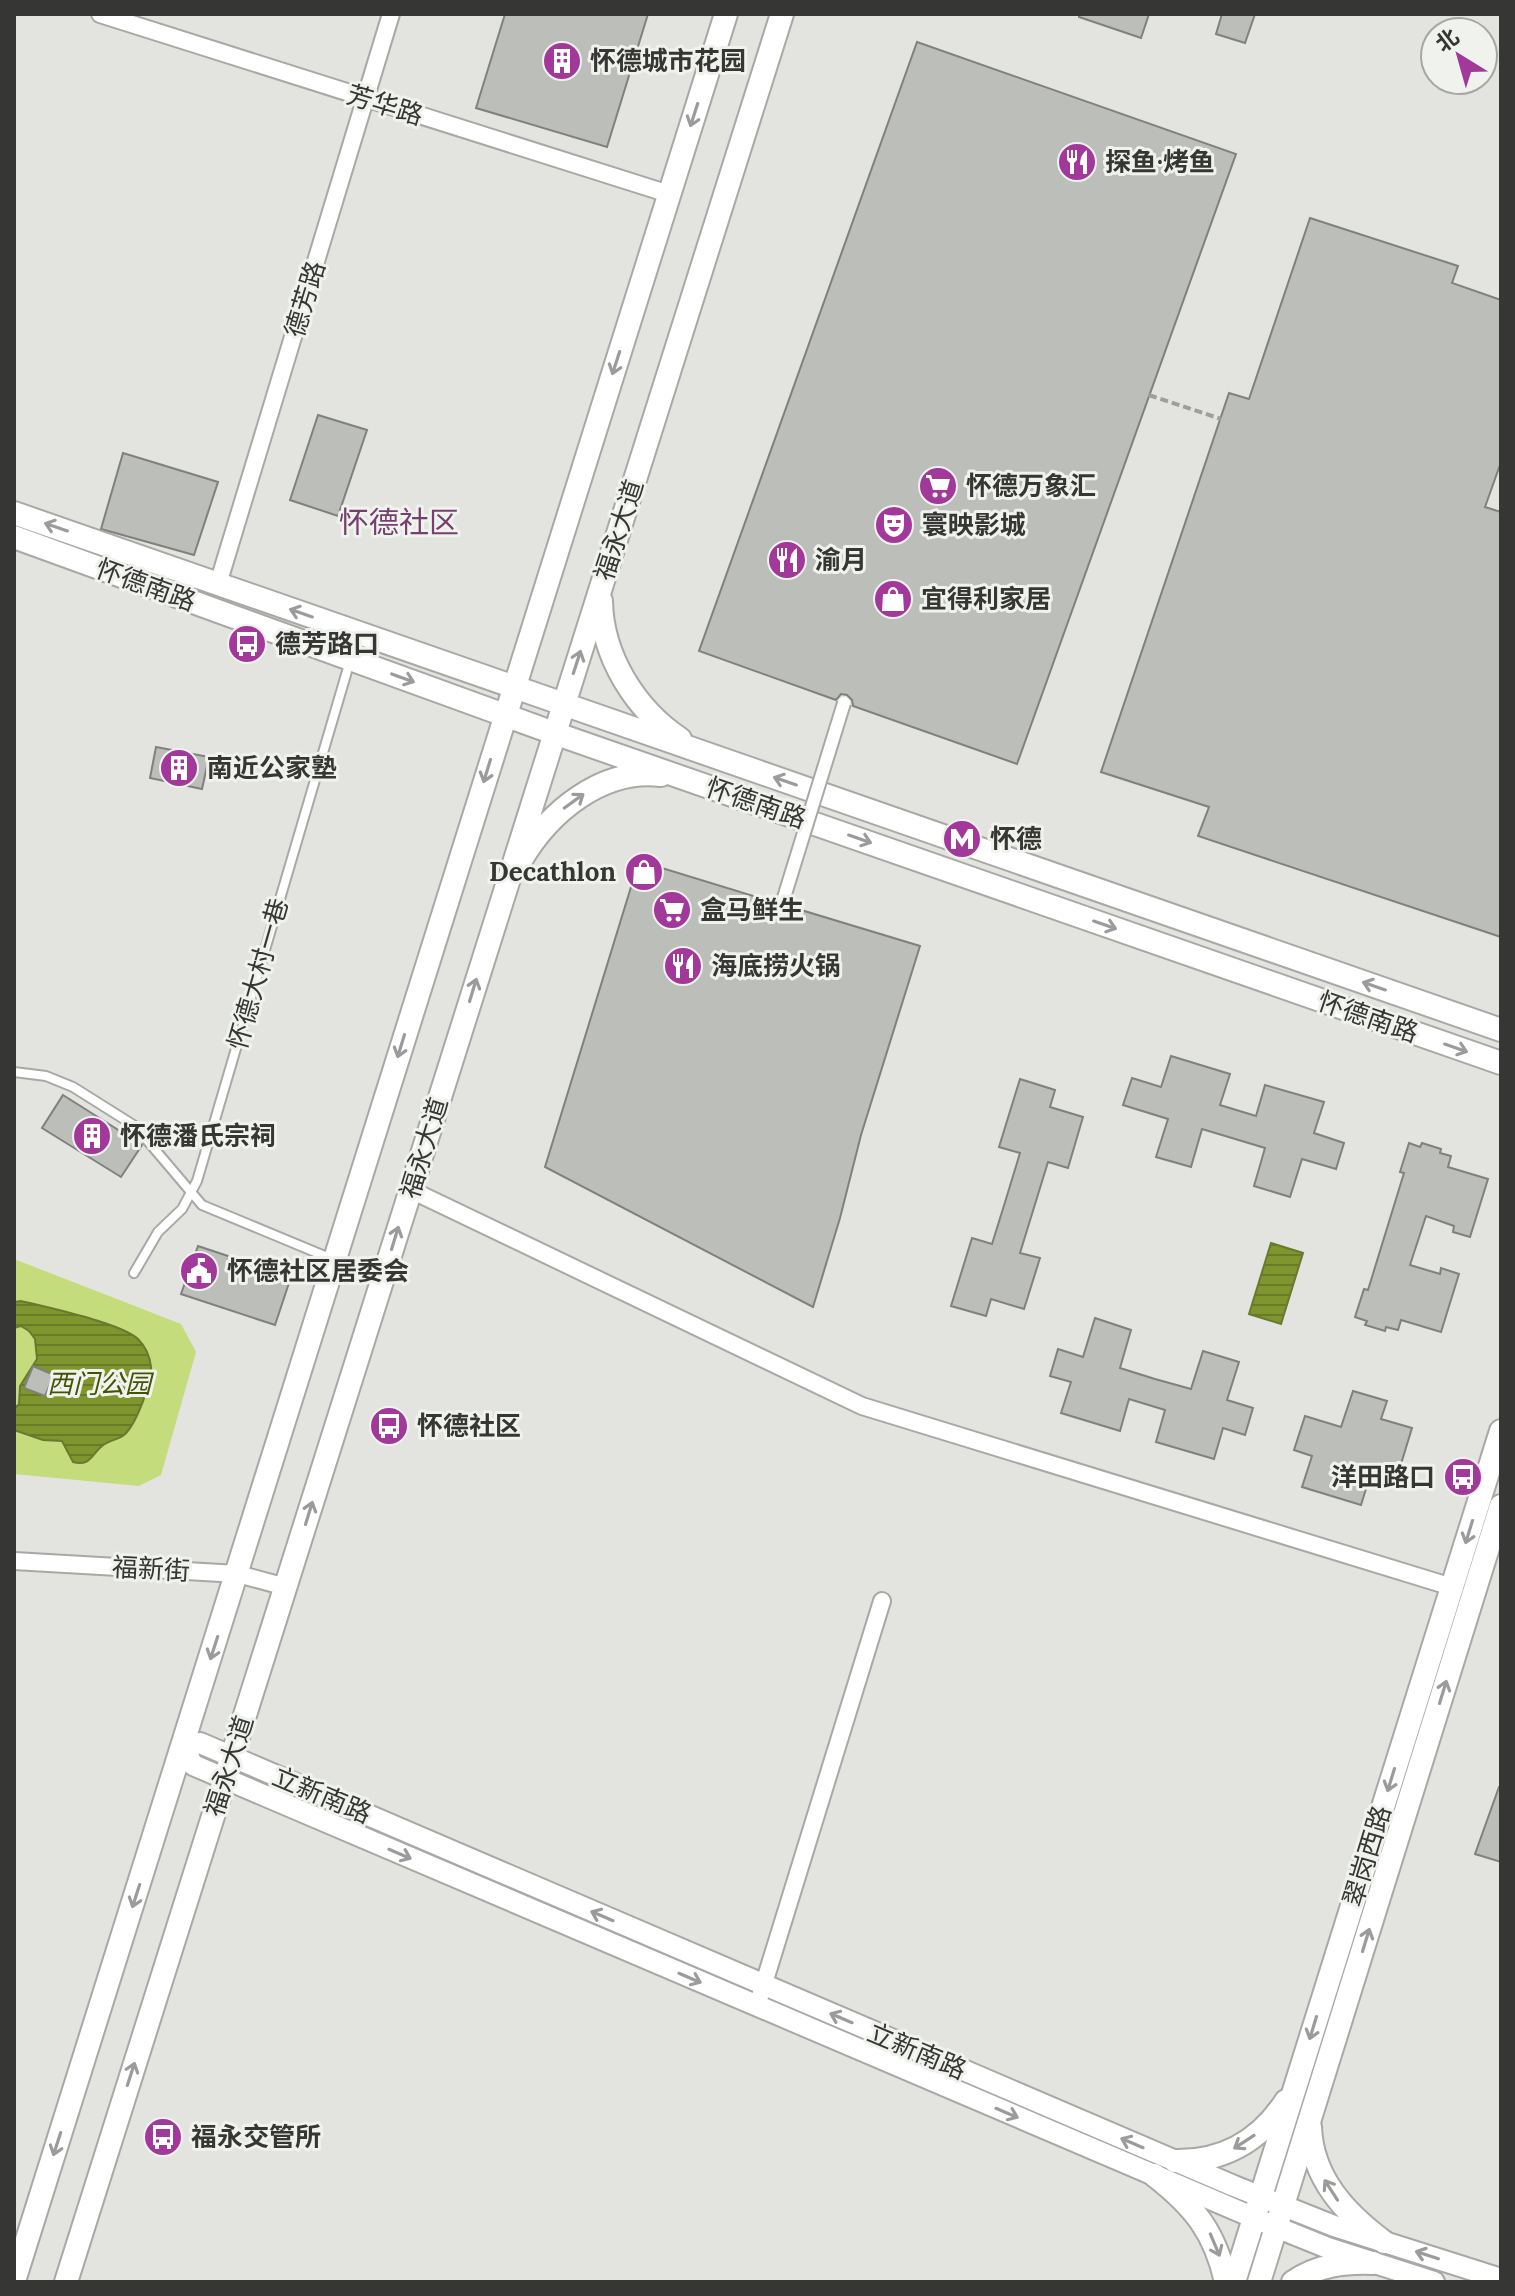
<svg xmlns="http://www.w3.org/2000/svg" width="1515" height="2296" viewBox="0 0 1515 2296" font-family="Lora,'Noto Sans SC',serif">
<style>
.green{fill:#c4dc7b}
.water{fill:url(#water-rules);stroke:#697930;stroke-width:2}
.building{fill:#bcbeb9;stroke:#80817d;stroke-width:2}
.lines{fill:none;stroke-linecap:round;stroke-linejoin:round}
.service-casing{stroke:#a8a9a5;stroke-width:12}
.minor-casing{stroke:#a8a9a5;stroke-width:20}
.tertiary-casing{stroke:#a8a9a5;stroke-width:24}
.secondary-casing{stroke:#a8a9a5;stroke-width:26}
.path{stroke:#9e9f9c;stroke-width:4;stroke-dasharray:8 4;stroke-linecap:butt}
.service{stroke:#fff;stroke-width:8}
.minor{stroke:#fff;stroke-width:16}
.tertiary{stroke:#fff;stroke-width:20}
.secondary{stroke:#fff;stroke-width:22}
.pedestrian-bridge-casing{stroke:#a8a9a5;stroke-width:16;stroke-linecap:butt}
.pedestrian-bridge{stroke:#fff;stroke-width:12}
.oneway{stroke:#9a9b9a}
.labels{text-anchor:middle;stroke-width:6;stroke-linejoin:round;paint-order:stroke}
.poi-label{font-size:26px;font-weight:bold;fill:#363735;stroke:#f0f2ed;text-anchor:start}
.street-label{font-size:26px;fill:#363735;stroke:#f0f2ed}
.park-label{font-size:26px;font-style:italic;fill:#445204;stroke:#f0f2ed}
.quarter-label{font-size:30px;fill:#753f70;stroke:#f0f2ed}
</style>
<defs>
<pattern id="water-rules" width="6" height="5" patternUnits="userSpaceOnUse" patternTransform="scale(2)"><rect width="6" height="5" fill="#7f952e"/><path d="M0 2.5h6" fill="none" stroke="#697a28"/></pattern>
</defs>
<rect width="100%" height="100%" fill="#e3e4e0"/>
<path class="green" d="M14,1259L181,1324L196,1352L161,1475L139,1486L14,1474Z"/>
<g class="water">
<path d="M1271,1243L1303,1253L1281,1324L1249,1314Z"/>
<path d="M21,1301C46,1307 121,1323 138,1339C145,1346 150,1357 151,1367C152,1382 136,1425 124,1435C118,1440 109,1440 102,1446C92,1454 90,1467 73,1462L62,1441L43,1440L14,1430V1409L19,1404L20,1386L37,1359L35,1339L29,1331L21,1326L14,1328V1302Z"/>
</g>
<g class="building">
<path d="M505,14H648L607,147L476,108Z"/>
<path d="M1079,14H1149L1141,38L1079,17Z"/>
<path d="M1222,14H1255L1245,43L1216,34Z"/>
<path d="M917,42L1236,154L1017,764L853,706L852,700L847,695L841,694L836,700L699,651Z"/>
<path d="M1310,218L1458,266L1452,283L1501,300V462L1485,507L1501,512V937L1198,836L1209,807L1101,772L1229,393L1249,399Z"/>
<path d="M318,415L367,430L338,516L290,500Z"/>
<path d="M123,453L218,482L194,555L101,529Z"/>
<path d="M156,747L209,757L202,789L150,778Z"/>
<path d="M639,861L773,902L775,909L780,913L787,911L791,907L920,946L861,1135L840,1218L813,1307L545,1167Z"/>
<path d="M1171,1056L1230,1074L1220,1105L1256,1116L1265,1085L1324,1102L1314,1133L1344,1143L1336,1169L1302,1159L1290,1197L1254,1186L1265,1148L1202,1129L1191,1167L1156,1157L1168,1119L1123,1105L1132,1078L1161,1087Z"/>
<path d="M1020,1079L1055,1090L1050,1107L1083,1117L1068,1168L1048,1162L1020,1253L1040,1258L1024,1309L991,1299L986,1316L951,1306L972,1238L992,1244L1006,1199L1020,1153L999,1147Z"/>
<path d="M63,1095L142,1145L121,1177L42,1128Z"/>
<path d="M1409,1143L1420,1147L1422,1143L1441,1149L1440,1153L1451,1156L1448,1167L1488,1179L1470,1237L1453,1232L1454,1226L1426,1216L1410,1265L1440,1274L1441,1268L1459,1274L1441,1332L1401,1320L1398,1330L1386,1327L1385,1331L1365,1325L1367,1321L1355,1317L1364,1289L1368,1290L1404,1173L1400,1172Z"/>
<path d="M198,1246L291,1277L275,1325L181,1294Z"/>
<path d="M1095,1318L1131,1330L1120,1368L1155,1379L1191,1389L1203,1351L1239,1362L1227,1400L1253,1408L1245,1435L1223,1428L1214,1459L1156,1442L1165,1410L1129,1399L1120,1431L1061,1413L1071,1382L1050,1376L1058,1349L1083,1357Z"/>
<path d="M33,1366L54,1375L45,1396L24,1388Z"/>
<path d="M1353,1391L1387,1401L1381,1419L1412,1428L1394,1487L1369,1479L1361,1505L1302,1487L1312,1456L1294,1450L1305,1416L1341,1427Z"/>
<path d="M1499,1787H1501V1862L1475,1854Z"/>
</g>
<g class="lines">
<defs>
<g id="service">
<path d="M14,1072L46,1076L73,1087L135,1126L202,1205L332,1259"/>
<path d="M134,1273L158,1232L182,1209L197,1181L350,661"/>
</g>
<g id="minor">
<path d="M100,14L669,194"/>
<path d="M218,584L391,14"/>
<path d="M411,1190L862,1406L1452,1587"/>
<path d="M14,1561L238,1574L286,1587"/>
<path d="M757,2006L882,1601"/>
</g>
<path id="tertiary" d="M1434,2282L1328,2248L1276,2227L193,1765L183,1747L200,1743L1234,2186L1334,2226L1501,2279"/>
<g id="secondary">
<path d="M14,513L1501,1030"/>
<path d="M14,537L554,733L1501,1063"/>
<path d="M601,601C602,656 635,709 680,739"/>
<path d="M521,860C549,812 602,768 661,775"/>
<path d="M1310,2127C1312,2178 1345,2213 1384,2242"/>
<path d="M1175,2161C1222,2162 1260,2141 1286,2101"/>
<path d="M1154,2175C1194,2206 1215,2232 1226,2282"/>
<path d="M14,2281L726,14"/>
<path d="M66,2282L782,14"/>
<path d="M1234,2282L1501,1431"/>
<path d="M1259,2282L1501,1506"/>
<path d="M1293,2282C1318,2265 1344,2262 1373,2263"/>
</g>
</defs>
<use href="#service" class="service-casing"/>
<use href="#minor" class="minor-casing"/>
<use href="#tertiary" class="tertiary-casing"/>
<use href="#secondary" class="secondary-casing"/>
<path class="path" d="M1149,395L1221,419"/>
<use href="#service" class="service"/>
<use href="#minor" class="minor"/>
<use href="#tertiary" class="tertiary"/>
<use href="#secondary" class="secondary"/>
<defs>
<path id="pedestrian-bridge" d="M782,904L844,703"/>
</defs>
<use href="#pedestrian-bridge" class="pedestrian-bridge-casing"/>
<use href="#pedestrian-bridge" class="pedestrian-bridge"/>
</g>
<defs><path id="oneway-shaft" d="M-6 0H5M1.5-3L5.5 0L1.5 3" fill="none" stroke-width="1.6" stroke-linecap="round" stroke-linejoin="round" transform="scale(2)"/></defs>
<g class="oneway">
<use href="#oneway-shaft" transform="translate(694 115) rotate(108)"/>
<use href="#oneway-shaft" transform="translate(616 363) rotate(108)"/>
<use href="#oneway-shaft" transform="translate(56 527) rotate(-161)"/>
<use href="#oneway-shaft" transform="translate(301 613) rotate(-161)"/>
<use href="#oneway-shaft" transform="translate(577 662) rotate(-72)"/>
<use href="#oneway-shaft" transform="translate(403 678) rotate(20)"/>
<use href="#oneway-shaft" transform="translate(487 771) rotate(107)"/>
<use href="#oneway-shaft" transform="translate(785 781) rotate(-161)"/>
<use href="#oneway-shaft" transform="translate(574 801) rotate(-36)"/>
<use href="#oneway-shaft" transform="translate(860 839) rotate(19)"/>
<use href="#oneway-shaft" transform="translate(1105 925) rotate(19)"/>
<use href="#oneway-shaft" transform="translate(1374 986) rotate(-161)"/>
<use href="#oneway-shaft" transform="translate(473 990) rotate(-73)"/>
<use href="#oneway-shaft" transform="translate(401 1046) rotate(107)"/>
<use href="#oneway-shaft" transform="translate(1456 1048) rotate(19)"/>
<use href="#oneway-shaft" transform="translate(395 1238) rotate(-73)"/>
<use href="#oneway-shaft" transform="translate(309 1513) rotate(-73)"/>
<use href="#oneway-shaft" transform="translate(1469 1532) rotate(107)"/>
<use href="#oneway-shaft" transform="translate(214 1648) rotate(108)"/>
<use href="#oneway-shaft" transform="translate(1443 1692) rotate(-73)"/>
<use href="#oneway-shaft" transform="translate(1391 1780) rotate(107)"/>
<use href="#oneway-shaft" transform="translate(400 1854) rotate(23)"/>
<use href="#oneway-shaft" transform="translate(136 1896) rotate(108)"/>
<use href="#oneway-shaft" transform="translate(602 1916) rotate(-157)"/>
<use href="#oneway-shaft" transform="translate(1366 1940) rotate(-73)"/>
<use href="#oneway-shaft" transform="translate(690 1978) rotate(23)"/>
<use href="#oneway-shaft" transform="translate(841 2018) rotate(-157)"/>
<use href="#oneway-shaft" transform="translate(1313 2028) rotate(107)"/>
<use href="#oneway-shaft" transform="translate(131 2074) rotate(-72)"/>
<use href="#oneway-shaft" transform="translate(1007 2113) rotate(23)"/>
<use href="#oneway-shaft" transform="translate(1244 2142) rotate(147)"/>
<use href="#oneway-shaft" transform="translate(1132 2143) rotate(-157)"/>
<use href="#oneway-shaft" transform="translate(57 2144) rotate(108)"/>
<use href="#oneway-shaft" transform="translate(1331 2190) rotate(-123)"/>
<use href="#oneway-shaft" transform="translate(1215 2245) rotate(67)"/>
<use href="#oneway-shaft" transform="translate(1427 2255) rotate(-162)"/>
</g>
<defs>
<symbol id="building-disc" viewBox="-11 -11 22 22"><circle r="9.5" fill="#a1389a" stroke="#f0f2ed"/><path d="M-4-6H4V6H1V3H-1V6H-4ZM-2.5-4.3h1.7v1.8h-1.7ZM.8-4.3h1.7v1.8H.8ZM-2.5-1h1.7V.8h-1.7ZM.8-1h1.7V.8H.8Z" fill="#fff"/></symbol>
<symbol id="restaurant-disc" viewBox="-11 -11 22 22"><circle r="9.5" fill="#a1389a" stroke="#f0f2ed"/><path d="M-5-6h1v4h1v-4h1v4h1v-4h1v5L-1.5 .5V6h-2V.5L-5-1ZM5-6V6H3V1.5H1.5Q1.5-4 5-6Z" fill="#fff"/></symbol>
<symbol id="supermarket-disc" viewBox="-11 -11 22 22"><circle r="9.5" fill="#a1389a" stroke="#f0f2ed"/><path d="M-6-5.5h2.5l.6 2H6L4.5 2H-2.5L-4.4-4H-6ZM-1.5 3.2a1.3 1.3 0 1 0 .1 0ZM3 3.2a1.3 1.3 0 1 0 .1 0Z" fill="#fff"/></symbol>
<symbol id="theatre-disc" viewBox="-11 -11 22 22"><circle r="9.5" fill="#a1389a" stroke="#f0f2ed"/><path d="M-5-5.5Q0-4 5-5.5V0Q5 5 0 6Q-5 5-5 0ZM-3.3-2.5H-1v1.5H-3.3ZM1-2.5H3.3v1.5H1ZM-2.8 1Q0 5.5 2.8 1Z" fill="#fff"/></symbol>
<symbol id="shop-disc" viewBox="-11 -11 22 22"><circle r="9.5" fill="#a1389a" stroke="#f0f2ed"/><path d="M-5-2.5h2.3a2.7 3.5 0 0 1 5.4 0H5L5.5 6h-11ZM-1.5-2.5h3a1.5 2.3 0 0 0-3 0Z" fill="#fff"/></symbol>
<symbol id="bus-disc" viewBox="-11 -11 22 22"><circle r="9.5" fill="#a1389a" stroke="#f0f2ed"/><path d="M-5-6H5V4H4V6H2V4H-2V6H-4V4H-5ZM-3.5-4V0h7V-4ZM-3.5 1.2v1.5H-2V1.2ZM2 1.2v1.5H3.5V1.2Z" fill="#fff"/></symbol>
<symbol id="metro-disc" viewBox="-11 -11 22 22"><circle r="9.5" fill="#a1389a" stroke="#f0f2ed"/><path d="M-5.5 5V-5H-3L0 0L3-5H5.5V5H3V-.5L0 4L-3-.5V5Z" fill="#fff"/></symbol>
<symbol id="civic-disc" viewBox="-11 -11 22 22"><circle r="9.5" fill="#a1389a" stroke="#f0f2ed"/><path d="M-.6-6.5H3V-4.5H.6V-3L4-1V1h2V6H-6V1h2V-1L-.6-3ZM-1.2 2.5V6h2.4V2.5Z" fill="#fff"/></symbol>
</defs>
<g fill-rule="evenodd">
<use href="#building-disc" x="540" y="39" width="44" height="44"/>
<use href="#restaurant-disc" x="1055" y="140" width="44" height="44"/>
<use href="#supermarket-disc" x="916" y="464" width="44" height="44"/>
<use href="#theatre-disc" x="872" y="503" width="44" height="44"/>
<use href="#restaurant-disc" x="765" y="538" width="44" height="44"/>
<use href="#shop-disc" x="871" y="577" width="44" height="44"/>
<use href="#bus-disc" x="225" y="622" width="44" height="44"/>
<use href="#building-disc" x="157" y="746" width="44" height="44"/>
<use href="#metro-disc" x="940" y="817" width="44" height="44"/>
<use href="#shop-disc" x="622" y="850" width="44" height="44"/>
<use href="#supermarket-disc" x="650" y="888" width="44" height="44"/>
<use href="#restaurant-disc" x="661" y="944" width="44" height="44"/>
<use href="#building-disc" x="70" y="1114" width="44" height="44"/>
<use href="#civic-disc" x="177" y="1249" width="44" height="44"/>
<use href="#bus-disc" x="367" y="1404" width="44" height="44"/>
<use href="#bus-disc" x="1441" y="1455" width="44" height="44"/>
<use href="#bus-disc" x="141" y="2115" width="44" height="44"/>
</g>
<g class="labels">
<g class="poi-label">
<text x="590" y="70">怀德城市花园</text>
<text x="1105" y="171">探鱼·烤鱼</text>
<text x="966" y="495">怀德万象汇</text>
<text x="922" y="534">寰映影城</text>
<text x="815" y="569">渝月</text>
<text x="921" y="608">宜得利家居</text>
<text x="275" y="653">德芳路口</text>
<text x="207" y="777">南近公家塾</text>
<text x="990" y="848">怀德</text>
<text x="616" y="881" text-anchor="end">Decathlon</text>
<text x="700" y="919">盒马鲜生</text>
<text x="711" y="975">海底捞火锅</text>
<text x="120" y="1145">怀德潘氏宗祠</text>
<text x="227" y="1280">怀德社区居委会</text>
<text x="417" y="1435">怀德社区</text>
<text x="1435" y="1486" text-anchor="end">洋田路口</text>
<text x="191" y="2146">福永交管所</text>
</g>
<g class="street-label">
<text transform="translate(385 105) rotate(17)" y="9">芳华路</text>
<text transform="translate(305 299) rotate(-73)" y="9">德芳路</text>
<text transform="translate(619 530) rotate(-72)" y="9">福永大道</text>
<text transform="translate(146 585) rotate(20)" y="9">怀德南路</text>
<text transform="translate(756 803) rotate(19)" y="9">怀德南路</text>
<text transform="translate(258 974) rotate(-74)" y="9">怀德大村一巷</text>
<text transform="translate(1368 1017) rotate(19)" y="9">怀德南路</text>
<text transform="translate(424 1148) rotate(-73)" y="9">福永大道</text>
<text transform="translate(151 1569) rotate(3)" y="9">福新街</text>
<text transform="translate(229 1766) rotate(-72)" y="9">福永大道</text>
<text transform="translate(322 1795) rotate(23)" y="9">立新南路</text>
<text transform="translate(1367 1856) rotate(-73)" y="9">翠岗西路</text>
<text transform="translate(917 2051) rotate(23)" y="9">立新南路</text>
</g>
<g class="park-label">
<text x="99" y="1393">西门公园</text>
</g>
<g class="quarter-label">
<text x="399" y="533">怀德社区</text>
</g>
</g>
<rect width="1515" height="2296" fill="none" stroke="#363735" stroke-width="32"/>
<g transform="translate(1459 56) rotate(323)"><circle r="38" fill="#f0f2ed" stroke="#a6a7a3" stroke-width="2"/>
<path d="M0-6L14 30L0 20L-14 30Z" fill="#a1389a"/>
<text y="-12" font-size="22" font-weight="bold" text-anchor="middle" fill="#363735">北</text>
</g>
</svg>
